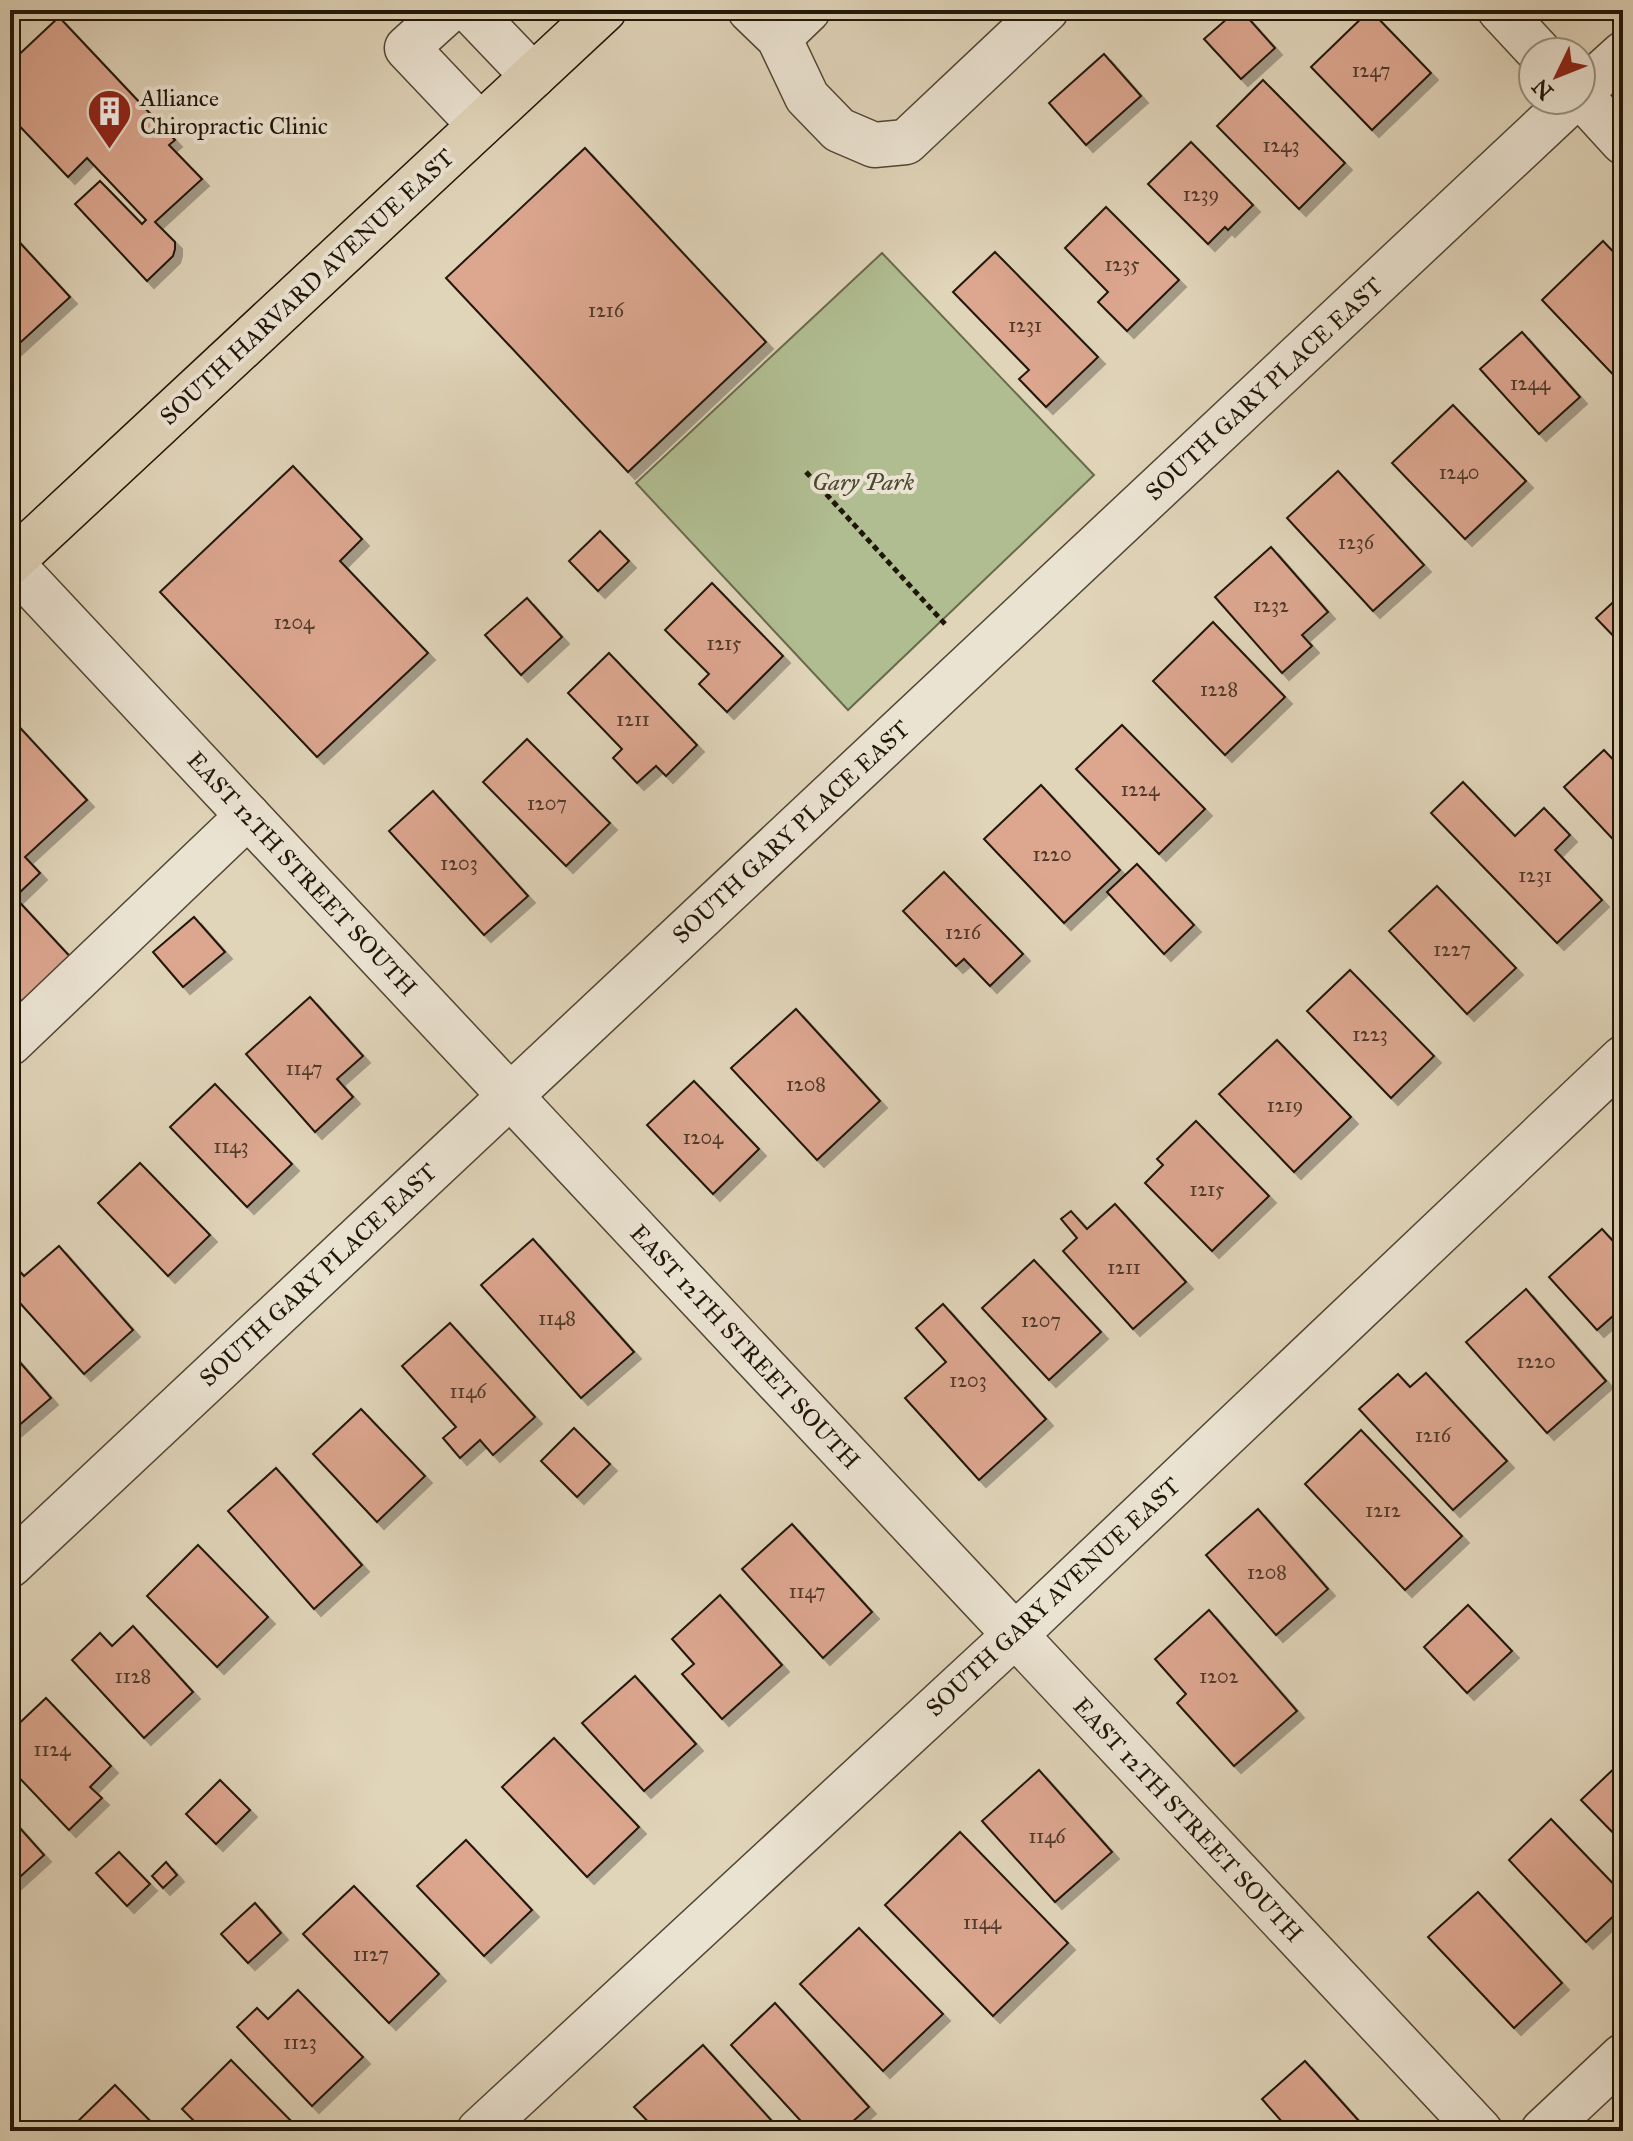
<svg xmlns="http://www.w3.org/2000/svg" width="1633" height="2141" viewBox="0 0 1633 2141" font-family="'IM FELL Great Primer',serif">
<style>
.green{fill:#b0bd91;stroke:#686a4c;stroke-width:2}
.building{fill:#dca68f;stroke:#201608;stroke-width:2;filter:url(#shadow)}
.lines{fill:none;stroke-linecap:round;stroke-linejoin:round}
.minor-casing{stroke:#504634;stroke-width:47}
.major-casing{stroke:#201608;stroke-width:47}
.path{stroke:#201608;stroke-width:5;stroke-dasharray:6 4;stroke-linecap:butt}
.minor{stroke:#ebe3d2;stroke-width:44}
.major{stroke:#e0d4b9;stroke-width:44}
.labels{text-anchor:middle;stroke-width:8;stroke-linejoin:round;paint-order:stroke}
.number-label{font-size:20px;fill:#4f3a2a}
.poi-label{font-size:24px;fill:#201608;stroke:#ebe3d2;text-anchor:start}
.street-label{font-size:24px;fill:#201608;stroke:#ebe3d2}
.park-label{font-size:24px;font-style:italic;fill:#4b4831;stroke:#ebe3d2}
</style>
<defs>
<filter id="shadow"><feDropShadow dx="7" dy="7" stdDeviation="0" flood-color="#0004"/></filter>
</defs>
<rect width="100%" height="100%" fill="#e0d4b9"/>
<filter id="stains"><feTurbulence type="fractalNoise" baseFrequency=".0025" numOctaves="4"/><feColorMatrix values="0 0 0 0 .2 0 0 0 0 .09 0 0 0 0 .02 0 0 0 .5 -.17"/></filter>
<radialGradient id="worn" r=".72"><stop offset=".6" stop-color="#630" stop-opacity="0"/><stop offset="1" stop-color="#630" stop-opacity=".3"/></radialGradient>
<path class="green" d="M882,253L1094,475L848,710L636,483Z"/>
<g class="building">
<path d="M1237,10H1241L1275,48L1241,79L1204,39Z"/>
<path d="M1370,10L1431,73L1372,130L1311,67Z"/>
<path d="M59,17L175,140L169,145L202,179L155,222L175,242V249L173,256L147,281L75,204L100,181L142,224L146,220L87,158L68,177L10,116V63Z"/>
<path d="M1104,54L1141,96L1086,145L1049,103Z"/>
<path d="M1263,80L1345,163L1299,209L1217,126Z"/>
<path d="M1191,142L1253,205L1228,230L1225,227L1208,244L1148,184Z"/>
<path d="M585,148L766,342L628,472L446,278Z"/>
<path d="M1106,207L1179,280L1127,331L1098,302L1108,292L1065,248Z"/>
<path d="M10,232L70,297L10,352Z"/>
<path d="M1603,241L1623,262V385L1542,300Z"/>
<path d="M995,252L1098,357L1046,407L1019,379L1029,370L953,292Z"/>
<path d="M1522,332L1580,397L1539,434L1480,369Z"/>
<path d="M1453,405L1526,481L1465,539L1392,463Z"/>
<path d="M293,466L362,539L340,561L428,653L317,757L160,592Z"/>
<path d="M1338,471L1424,565L1373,611L1287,518Z"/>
<path d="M600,531L629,561L598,591L569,561Z"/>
<path d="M1271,547L1328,612L1302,635L1312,646L1282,673L1215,597Z"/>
<path d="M712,583L783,656L727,712L699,684L709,674L665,630Z"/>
<path d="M1623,593V646L1596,618Z"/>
<path d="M527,598L562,637L521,675L485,635Z"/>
<path d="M1213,622L1285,697L1225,755L1153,681Z"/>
<path d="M609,653L697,745L666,776L656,766L637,783L613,758L622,749L568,693Z"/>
<path d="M10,717L87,800L25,857L40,873L15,897L10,892Z"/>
<path d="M1122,725L1205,809L1159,854L1076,769Z"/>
<path d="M527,739L610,823L566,866L483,782Z"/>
<path d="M1604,750L1623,770V850L1564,787Z"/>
<path d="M1463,782L1515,836L1544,808L1570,835L1555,850L1602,900L1557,943L1431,813Z"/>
<path d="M1041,785L1120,870L1064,923L984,839Z"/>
<path d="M433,791L528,896L484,935L389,831Z"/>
<path d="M1137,864L1194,925L1164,954L1107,892Z"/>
<path d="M944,872L1023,954L990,986L964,959L956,966L903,911Z"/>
<path d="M1437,886L1516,968L1467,1014L1389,931Z"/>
<path d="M10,892L76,963L28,1008L10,989Z"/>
<path d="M194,917L225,952L183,987L153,952Z"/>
<path d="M1350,970L1434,1056L1391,1098L1307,1011Z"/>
<path d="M310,997L363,1056L337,1079L353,1097L315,1132L246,1054Z"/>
<path d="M796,1009L880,1101L817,1160L731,1068Z"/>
<path d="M1277,1040L1351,1117L1294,1172L1219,1094Z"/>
<path d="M694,1081L759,1149L713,1194L647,1125Z"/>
<path d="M215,1084L292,1164L247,1207L170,1127Z"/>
<path d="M1196,1121L1269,1196L1212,1251L1145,1183L1163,1165L1157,1159Z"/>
<path d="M140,1163L210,1235L168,1276L98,1203Z"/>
<path d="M1115,1204L1186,1282L1133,1329L1063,1251L1077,1238L1061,1219L1071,1211L1087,1229Z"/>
<path d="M1602,1229L1623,1252V1307L1597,1330L1549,1277Z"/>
<path d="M533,1239L634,1352L581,1398L481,1285Z"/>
<path d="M59,1246L133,1330L84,1374L10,1292V1261L24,1276Z"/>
<path d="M1034,1260L1101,1332L1049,1380L982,1308Z"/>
<path d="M1526,1289L1606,1381L1547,1433L1466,1342Z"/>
<path d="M943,1304L1046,1419L979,1480L905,1398L946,1362L916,1328Z"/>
<path d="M450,1323L535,1417L493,1455L480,1440L460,1458L443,1438L456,1427L402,1366Z"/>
<path d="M10,1351L51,1398L10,1433Z"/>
<path d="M1426,1373L1507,1461L1453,1510L1359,1409L1398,1374L1410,1387Z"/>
<path d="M361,1409L425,1476L377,1522L313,1454Z"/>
<path d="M574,1428L610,1464L577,1497L541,1461Z"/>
<path d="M1361,1430L1462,1536L1405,1590L1305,1484Z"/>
<path d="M276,1468L362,1565L314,1609L228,1511Z"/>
<path d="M1258,1509L1328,1589L1276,1635L1206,1555Z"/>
<path d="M792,1524L872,1612L823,1658L742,1569Z"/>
<path d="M198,1545L268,1617L217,1667L147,1596Z"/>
<path d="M720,1595L782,1665L722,1719L682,1674L694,1664L672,1639Z"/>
<path d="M1468,1605L1512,1651L1467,1693L1424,1647Z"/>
<path d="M1209,1610L1297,1711L1234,1766L1177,1703L1186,1694L1155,1659Z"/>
<path d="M133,1626L193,1692L144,1738L72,1660L100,1633L112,1646Z"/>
<path d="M635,1676L696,1744L644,1791L582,1723Z"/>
<path d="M46,1698L111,1766L90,1787L102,1798L69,1830L10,1768V1732Z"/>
<path d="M554,1738L639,1827L587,1877L502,1787Z"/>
<path d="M1623,1760V1843L1581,1800Z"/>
<path d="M1039,1770L1112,1852L1055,1902L982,1821Z"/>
<path d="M220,1780L250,1810L216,1844L186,1814Z"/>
<path d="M10,1817L44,1855L10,1886Z"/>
<path d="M1551,1819L1623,1894V1907L1586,1942L1509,1860Z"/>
<path d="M960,1832L1068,1943L993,2016L885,1905Z"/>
<path d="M466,1840L532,1910L484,1956L417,1886Z"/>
<path d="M119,1852L150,1884L127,1906L96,1873Z"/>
<path d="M166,1862L177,1875L163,1888L152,1876Z"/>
<path d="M354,1886L439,1974L389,2023L303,1934Z"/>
<path d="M1478,1892L1562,1983L1514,2028L1428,1937Z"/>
<path d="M255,1903L281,1933L248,1963L221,1934Z"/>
<path d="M859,1928L943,2014L883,2071L800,1984Z"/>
<path d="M298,1990L363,2057L312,2106L237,2027L257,2008L268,2019Z"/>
<path d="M775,2003L869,2107L842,2131H810L731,2045Z"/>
<path d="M703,2045L781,2131H657L634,2107Z"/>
<path d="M231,2060L297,2127L293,2131H204L182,2109Z"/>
<path d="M1305,2061L1368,2131H1290L1262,2099Z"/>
<path d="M115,2085L160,2131H68Z"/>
</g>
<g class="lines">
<defs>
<g id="minor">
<path d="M449,10L407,48L480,125"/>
<path d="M470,10L533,76"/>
<path d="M750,10L779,38L807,97L839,130L874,145L906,142L1046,10"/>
<path d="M1500,10L1539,52"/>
<path d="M779,38L808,10"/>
<path d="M1581,92L1623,54"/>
<path d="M1581,96L1623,142"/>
<path d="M10,562L1480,2131"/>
<path d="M10,1043L248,816"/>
<path d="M10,1565L1572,100"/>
<path d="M479,2131L1015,1635L1623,1058"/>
<path d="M1543,2131L1623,2056"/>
</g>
<path id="major" d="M10,563L604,10"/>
</defs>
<use href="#minor" class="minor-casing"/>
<use href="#major" class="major-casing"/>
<path class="path" d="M806,472L945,624"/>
<use href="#minor" class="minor"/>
<use href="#major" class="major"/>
</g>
<defs>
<symbol id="building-pin" viewBox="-11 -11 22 30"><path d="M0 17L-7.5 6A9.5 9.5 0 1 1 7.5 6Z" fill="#8f2418" stroke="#ebe3d2"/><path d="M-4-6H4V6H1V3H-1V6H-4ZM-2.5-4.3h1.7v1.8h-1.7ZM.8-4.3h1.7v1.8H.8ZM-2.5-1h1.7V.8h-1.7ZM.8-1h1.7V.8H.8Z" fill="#fff"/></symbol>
</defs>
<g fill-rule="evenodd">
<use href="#building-pin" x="84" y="86" width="51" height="69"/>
</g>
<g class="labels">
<g class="number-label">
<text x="1371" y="77">1247</text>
<text x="1281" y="152">1243</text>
<text x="1201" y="201">1239</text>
<text x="1122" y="271">1235</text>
<text x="606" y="317">1216</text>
<text x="1025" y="332">1231</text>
<text x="1530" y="390">1244</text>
<text x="1459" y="479">1240</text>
<text x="1356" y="549">1236</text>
<text x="1271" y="612">1232</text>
<text x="294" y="629">1204</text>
<text x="724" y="650">1215</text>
<text x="1219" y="696">1228</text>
<text x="633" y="726">1211</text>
<text x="1140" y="796">1224</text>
<text x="547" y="810">1207</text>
<text x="1052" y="861">1220</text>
<text x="459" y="870">1203</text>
<text x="1535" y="882">1231</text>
<text x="963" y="939">1216</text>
<text x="1452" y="956">1227</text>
<text x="1370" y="1041">1223</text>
<text x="304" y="1075">1147</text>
<text x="806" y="1091">1208</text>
<text x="1285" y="1112">1219</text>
<text x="703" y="1144">1204</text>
<text x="231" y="1153">1143</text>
<text x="1207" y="1196">1215</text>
<text x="1124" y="1274">1211</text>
<text x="557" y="1325">1148</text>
<text x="1041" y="1327">1207</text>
<text x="1536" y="1368">1220</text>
<text x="968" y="1387">1203</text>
<text x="468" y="1398">1146</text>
<text x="1433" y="1442">1216</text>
<text x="1383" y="1517">1212</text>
<text x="1267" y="1579">1208</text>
<text x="807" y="1598">1147</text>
<text x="133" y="1683">1128</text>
<text x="1219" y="1683">1202</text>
<text x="52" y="1756">1124</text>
<text x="1047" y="1843">1146</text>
<text x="982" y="1929">1144</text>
<text x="371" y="1961">1127</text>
<text x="300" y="2049">1123</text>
</g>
<g class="poi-label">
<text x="140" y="106">Alliance<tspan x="140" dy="28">Chiropractic Clinic</tspan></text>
</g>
<g class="street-label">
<text transform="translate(307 287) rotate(-43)" y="8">SOUTH HARVARD AVENUE EAST</text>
<text transform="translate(1264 389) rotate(-43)" y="8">SOUTH GARY PLACE EAST</text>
<text transform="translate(791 832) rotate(-43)" y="8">SOUTH GARY PLACE EAST</text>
<text transform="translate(302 874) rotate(47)" y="8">EAST 12TH STREET SOUTH</text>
<text transform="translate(318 1275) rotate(-43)" y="8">SOUTH GARY PLACE EAST</text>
<text transform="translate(745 1347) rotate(47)" y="8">EAST 12TH STREET SOUTH</text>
<text transform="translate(1053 1597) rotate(-43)" y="8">SOUTH GARY AVENUE EAST</text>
<text transform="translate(1188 1820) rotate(47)" y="8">EAST 12TH STREET SOUTH</text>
</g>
<g class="park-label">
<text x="863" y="490">Gary Park</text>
</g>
</g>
<rect width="1633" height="2141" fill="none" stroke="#e0d4b9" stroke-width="40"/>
<rect x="12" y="12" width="1609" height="2117" fill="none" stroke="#201608" stroke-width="4"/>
<rect x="20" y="20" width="1593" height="2101" fill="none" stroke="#201608" stroke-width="2"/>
<g transform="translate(1557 76) rotate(227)"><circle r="38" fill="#ebe3d2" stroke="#9a9181" stroke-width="2"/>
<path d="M0-6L14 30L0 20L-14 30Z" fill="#8f2418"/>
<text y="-12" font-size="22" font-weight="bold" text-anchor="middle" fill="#201608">N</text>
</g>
<rect width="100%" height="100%" filter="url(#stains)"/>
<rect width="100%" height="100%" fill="url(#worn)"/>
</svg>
